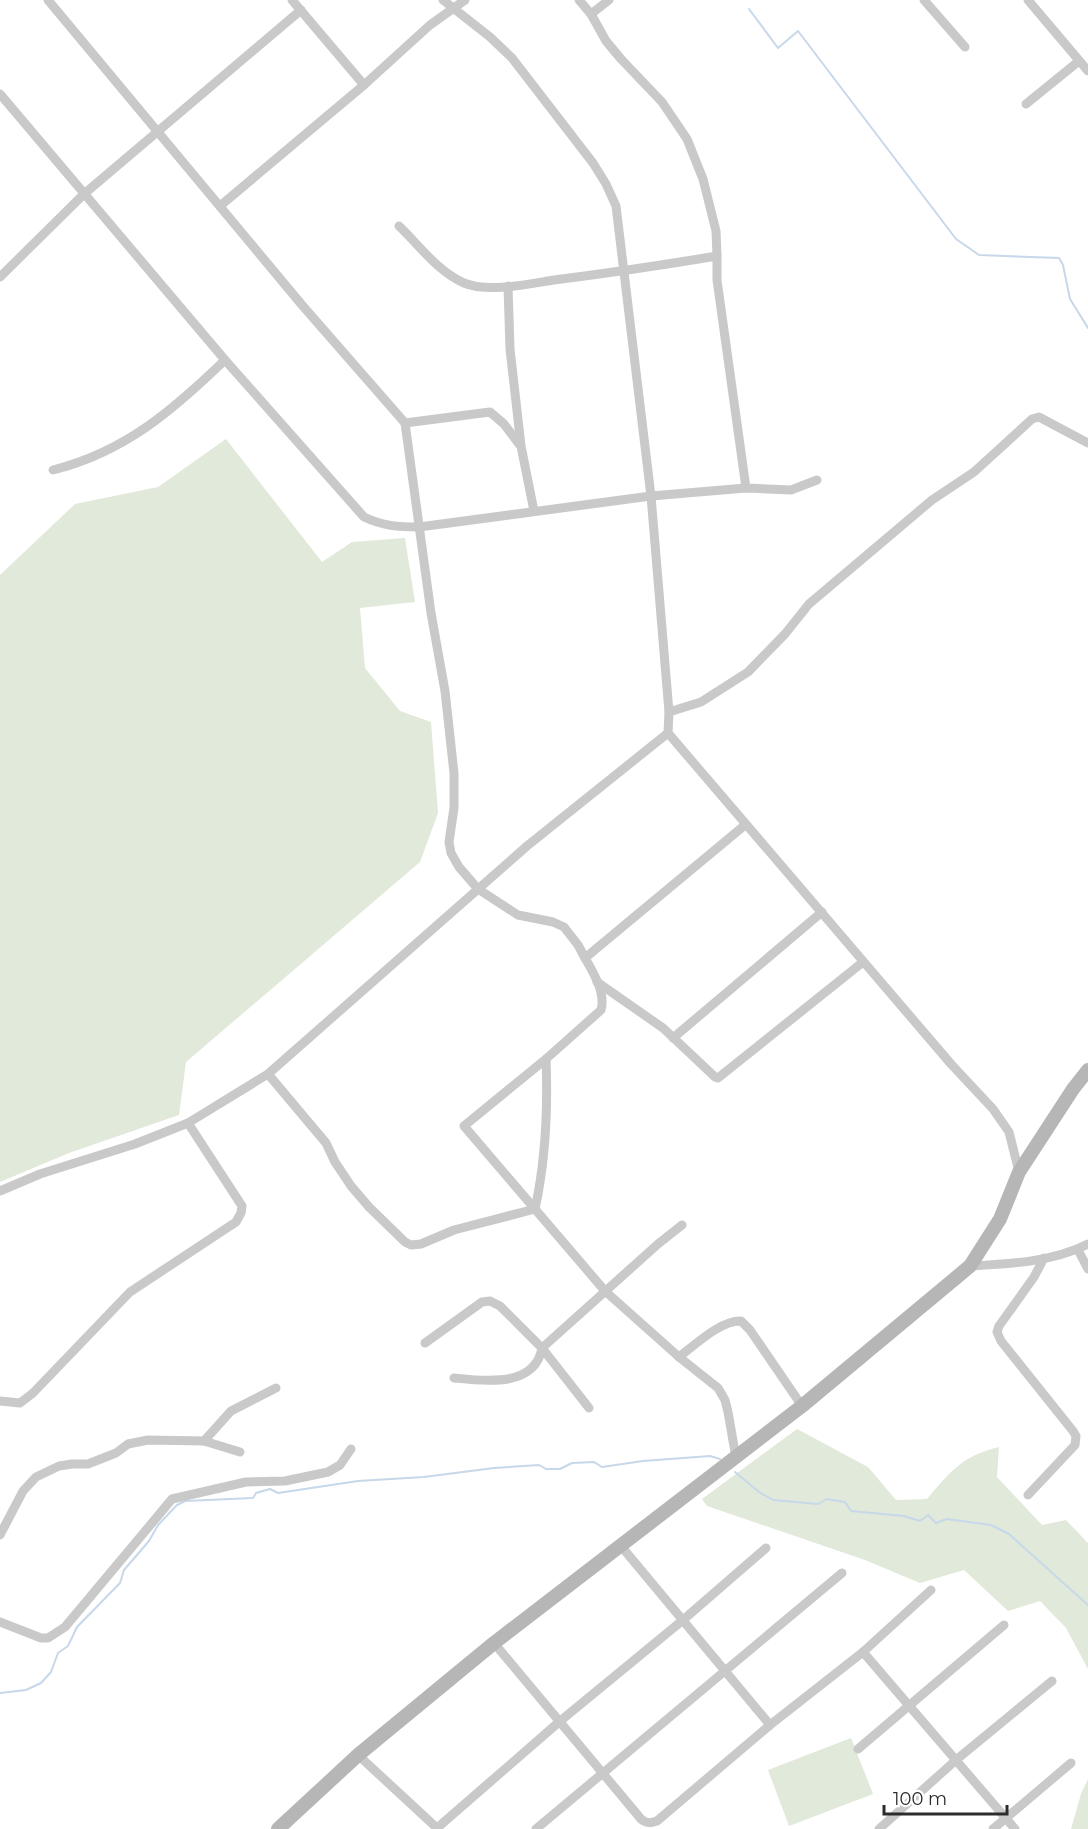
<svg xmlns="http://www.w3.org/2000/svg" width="1088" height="1829" viewBox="0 0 1088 1829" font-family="Montserrat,sans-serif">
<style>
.green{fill:#e1e9da}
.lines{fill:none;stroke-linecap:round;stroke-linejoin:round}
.stream{stroke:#c6d8e9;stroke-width:2}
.minor{stroke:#c9c9c9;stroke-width:9}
.secondary{stroke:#b6b6b6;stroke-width:14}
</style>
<rect width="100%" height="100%" fill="#fff"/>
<g class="green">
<path d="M226,439L322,562L352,542L405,538L415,602L360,608L365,668L400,711L431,722L438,813L420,862L186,1062L179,1115L69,1153L0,1182V575L75,504L158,487Z"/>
<path d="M797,1429L868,1467L896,1500L927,1499C951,1471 962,1456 999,1447L997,1477L1042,1525L1066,1520L1088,1543V1669L1066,1628L1040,1601L1008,1611L964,1570L920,1583L865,1560L707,1506L702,1499Z"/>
<path d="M851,1738L873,1794L789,1826L768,1770Z"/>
<path d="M1088,1779V1829H1071L1081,1794Z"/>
</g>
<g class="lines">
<g class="stream">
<path d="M749,9L778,48L798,31L956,239L979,255L1059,258L1063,265L1070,299L1088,328"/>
<path d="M735,1472L759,1492L773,1500L818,1504L827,1499L845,1502L851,1511L904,1516L920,1521L928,1515L936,1523L947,1519L991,1525L1009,1534L1088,1605"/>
<path d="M0,1693L26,1690L41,1683L51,1672L58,1653L68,1646L77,1627L120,1583L124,1570L149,1541L158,1525L177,1505L185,1501L253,1498L256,1493L270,1489L278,1493L358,1481L424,1477L494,1468L539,1465L546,1469H560L572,1463L594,1462L602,1467L643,1461L710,1456L720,1459"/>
</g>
<g class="minor">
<path d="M48,0L302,305L405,423L431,613L445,691L454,773V808L449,842L451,853L459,867L478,889L518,915L553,922L564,927L578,945L585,958"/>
<path d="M292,0L364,85"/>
<path d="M443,0L490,37L512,58L593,163L606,184L616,206L651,496L669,712L668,733L951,1064L993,1109L1009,1132L1019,1172"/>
<path d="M579,0L591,14L606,41L621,59L662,102L687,139L703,179L716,231L717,256"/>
<path d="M924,0L965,47"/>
<path d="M1028,0L1088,71"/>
<path d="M591,14L609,0"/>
<path d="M0,94L225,360L364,517C383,526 398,527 419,527L651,496L746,488L791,490L817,480"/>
<path d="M1026,104L1079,61"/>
<path d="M220,206L364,85L430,25L465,0"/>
<path d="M399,226C419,245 438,272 464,283C488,293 529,284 554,280C609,273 663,265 717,256V280L746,488"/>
<path d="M0,277L84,194L301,10"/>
<path d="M508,286L510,349L521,446L534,511"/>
<path d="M405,423L490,412L504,424L519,444"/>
<path d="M53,470C125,452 173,410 225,360"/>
<path d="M669,712L701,702L748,672L785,634L809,604L932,500L974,472L1032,419L1039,417L1088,443"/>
<path d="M597,982L663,1028L715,1077L718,1078L863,962"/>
<path d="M673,1038L822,912"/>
<path d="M268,1074L326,1143L335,1162L351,1186L369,1207L405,1242L411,1245L421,1244L454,1230L535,1209C546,1159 548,1110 546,1059"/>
<path d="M0,1191L40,1174L135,1144L188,1123L268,1074L527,846L668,733"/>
<path d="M1078,1250L1088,1269"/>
<path d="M970,1266C1009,1264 1053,1262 1088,1244"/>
<path d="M425,1343L482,1302L490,1301L500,1306L542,1348L589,1408"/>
<path d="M679,1357C695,1345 721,1320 741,1321L750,1330L802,1406"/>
<path d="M454,1378C484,1381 535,1388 542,1348L658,1244L682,1225"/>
<path d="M0,1401L20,1403L33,1393L130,1292L236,1222L241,1213L242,1206L188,1123"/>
<path d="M204,1441L231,1411L276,1388"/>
<path d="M736,1458L728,1412L725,1400L718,1388L679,1357L605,1291L464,1126L546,1059L601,1010C606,993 593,972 585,958L745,825"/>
<path d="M1028,1495L1075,1445L1076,1436L1073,1431L1001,1341L997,1332L999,1326L1034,1277L1044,1258"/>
<path d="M0,1535L23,1491L36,1477L59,1466L72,1464H88L116,1453L128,1444L148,1440L204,1441L240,1452"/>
<path d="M621,1546L770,1725"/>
<path d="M0,1622L41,1638H48L65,1627L172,1499L246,1482L285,1481L328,1472L340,1465L351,1449"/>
<path d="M494,1643L641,1819C647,1824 651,1823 657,1821L770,1725L863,1652L931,1590"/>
<path d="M863,1652L1015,1829"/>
<path d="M858,1749L1004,1625"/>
<path d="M358,1755L438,1829"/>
<path d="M436,1829L559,1722L683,1620L766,1548"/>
<path d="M536,1829L842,1573"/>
<path d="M879,1829L956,1760L1052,1681"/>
<path d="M993,1829L1071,1763"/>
</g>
<path class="secondary" d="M278,1829L358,1755L494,1643L802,1406L970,1266L1000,1219L1019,1172L1073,1089L1088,1070"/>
</g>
<path d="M884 1805v9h123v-9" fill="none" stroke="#2c2c2c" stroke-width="3"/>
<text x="893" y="1805" font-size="18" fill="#2c2c2c" stroke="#ffffff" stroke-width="4.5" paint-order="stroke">100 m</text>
</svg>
